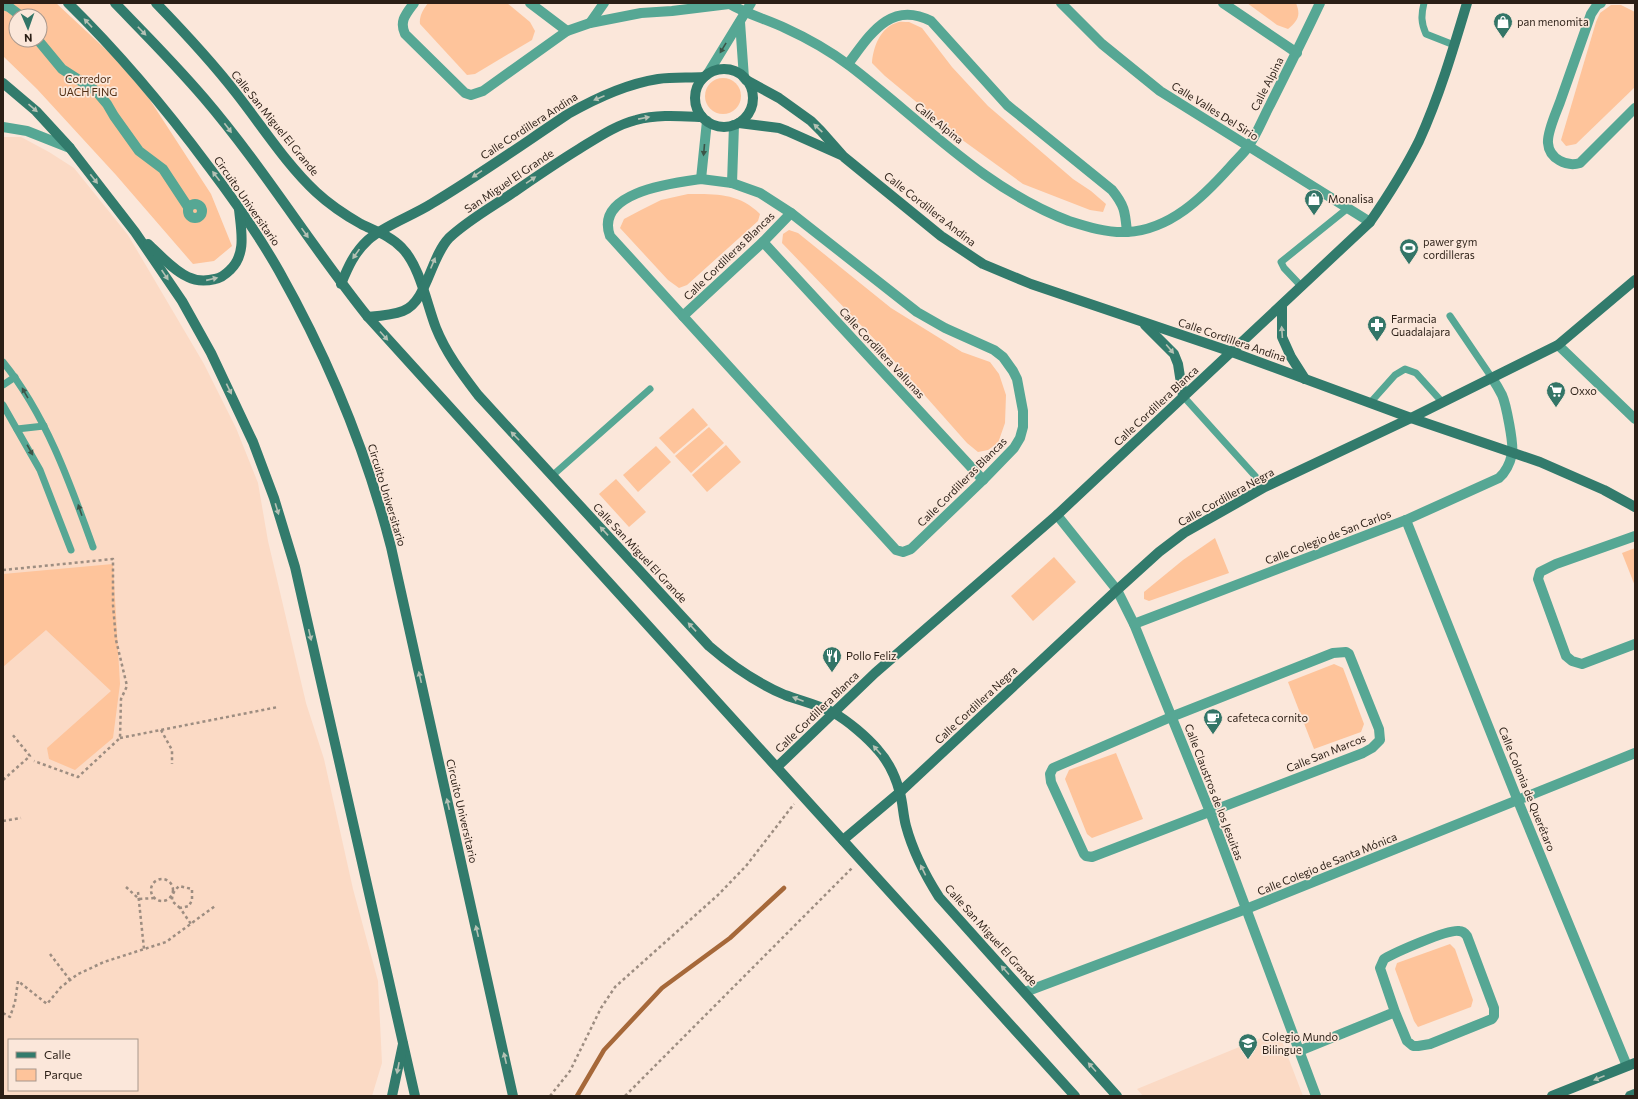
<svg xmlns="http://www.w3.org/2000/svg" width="1638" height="1099" viewBox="0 0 1638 1099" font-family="Commissioner,sans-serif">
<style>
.built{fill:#fbdac5;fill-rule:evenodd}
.green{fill:#fec49b;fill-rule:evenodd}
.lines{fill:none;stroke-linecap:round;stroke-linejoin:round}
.stream{stroke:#a66839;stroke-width:4.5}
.path{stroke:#9d8d81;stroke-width:2.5;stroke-dasharray:3 3;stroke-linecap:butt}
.lane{stroke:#56a794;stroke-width:7}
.street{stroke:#56a794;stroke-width:10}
.secondary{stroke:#327b6c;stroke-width:10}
.oneway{fill:#b5c1b4}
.oneway2{fill:#3c5548}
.labels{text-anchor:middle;stroke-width:3.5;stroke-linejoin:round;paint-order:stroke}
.poi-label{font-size:11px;fill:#2b1f16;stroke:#fbe7da;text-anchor:start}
.park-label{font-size:11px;fill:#523016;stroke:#fbe7da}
.street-label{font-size:11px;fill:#2b1f16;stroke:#fbe7da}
</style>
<rect width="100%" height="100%" fill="#fbe7da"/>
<g class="built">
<path d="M3,137H21L49,152L74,168L128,235L204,364L236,428L258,483L268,541L306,703L324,759L353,889L378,981L382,1063L372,1096H3ZM9,1040H137V1090H9Z"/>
<path d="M1278,1031L1303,1096H1143L1137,1089Z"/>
</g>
<g class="green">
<path d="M3,3H56L116,59L148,97L211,194L232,246L214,261L193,264L116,175L37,89L3,56ZM16,16H40V40H16Z"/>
<path d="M428,3H507L530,22L535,31L532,40L475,74L467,75L420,24C419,16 423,10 428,3Z"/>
<path d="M1247,3H1296C1301,16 1298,20 1288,29L1277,25Z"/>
<path d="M1611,5H1621L1635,12V87L1576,144L1566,146L1561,140L1596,22L1600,13Z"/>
<path d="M909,22L922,28L952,67L988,106L1073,179L1091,191L1106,204L1103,212L1090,210L1023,184L961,139L885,76L872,63C873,48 880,28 896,23C899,21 905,22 909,22Z"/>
<circle cx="723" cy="96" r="18"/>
<path d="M688,194C716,194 739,193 760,214L758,221L687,285L679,288L668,280L620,228L624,219L641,210L661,200Z"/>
<path d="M789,230L798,233L891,308L962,352L990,362L999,374L1006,395L1005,423L998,443L988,450L978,452L967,443L881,346L782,243L783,234Z"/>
<path d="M693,408L708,425L674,454L659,438Z"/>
<path d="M709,427L724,443L691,473L675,456Z"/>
<path d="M726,445L741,462L707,492L692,475Z"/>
<path d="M656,446L671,462L638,492L623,475Z"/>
<path d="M616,479L646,512L629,527L599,494Z"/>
<path d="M1215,538L1229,573L1149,601L1144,599V592L1183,560Z"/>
<path d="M1635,548V586L1622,553Z"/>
<path d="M1054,557L1076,582L1033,621L1011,596Z"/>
<path d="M113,564L120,684L113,738L75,770L49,759L47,748L111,691L46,630L3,667V574Z"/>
<path d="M1334,664L1343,668L1364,724L1361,732L1314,749L1288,682Z"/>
<path d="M1116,753L1143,819L1092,838L1087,834L1065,779L1069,770Z"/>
<path d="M1450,944L1455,949L1473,1000L1471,1007L1418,1027L1414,1021L1395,969L1397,963Z"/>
</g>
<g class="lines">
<path class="stream" d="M577,1096L604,1050L662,988L730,938L784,888"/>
<g class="path">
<path d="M3,570L113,559V605L116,640L127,686L121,699L120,738L78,777L34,761"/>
<path d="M161,730L172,750V764"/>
<path d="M120,738L278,707"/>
<path d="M3,780L30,756L12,734"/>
<path d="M3,821L21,818"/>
<circle cx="162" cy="890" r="11"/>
<path d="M126,887L139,899L154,898"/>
<path d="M138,892L144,949"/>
<path d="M180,908L172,901C172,894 174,891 179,886L192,889V900L189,906L180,908L191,924"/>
<path d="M50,954L70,980"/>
<path d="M3,1013L10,1017L15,1002L18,981L47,1004L61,987L78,974L104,962L166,942L215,906"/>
<path d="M550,1096L570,1071L601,1008L615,987L718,895L746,866L794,804"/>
<path d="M625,1096L852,868"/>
</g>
<g class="lane">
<path d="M1424,3C1421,15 1421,23 1426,34L1454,45"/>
<path d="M1302,287L1284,268L1281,262L1348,208"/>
<path d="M1450,316L1492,378"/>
<path d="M3,362C46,415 70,483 93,547"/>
<path d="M3,385L15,377"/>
<path d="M1183,396L1265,487"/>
<path d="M1370,403L1395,375L1405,369L1416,373L1443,403"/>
<path d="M3,405L40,470L71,550"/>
<path d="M17,429L44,426"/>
<path d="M553,475L650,389"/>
</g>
<g class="street">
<path d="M414,3C406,14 399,21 405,34L465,93L471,95L483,91L567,31L590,23L641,13L672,11L729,4"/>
<path d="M530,3L567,31"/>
<path d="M728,3C746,14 766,19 785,28C807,38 830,51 850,66C921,120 984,189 1069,221C1088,227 1107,233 1127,232C1170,230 1203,197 1230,167C1236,160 1243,154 1248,147C1257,134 1263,118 1270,105C1287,71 1304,37 1320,3"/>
<path d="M1061,3L1102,44L1160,91L1370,222"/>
<path d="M1223,3L1297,53"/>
<path d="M1601,3L1597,5L1591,14C1581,43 1570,73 1560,102C1556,113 1547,132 1548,143C1549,159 1567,167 1580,163L1635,108"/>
<path d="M3,5L9,7L21,16"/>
<path d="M740,22L744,78"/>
<path d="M590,23L604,3"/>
<path d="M38,40L62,69L96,91L107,104L114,116L139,151L163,169L188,207"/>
<path d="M848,64C870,35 890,0 931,21L1007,105L1112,190C1125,206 1125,212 1127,232"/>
<path d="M707,75L751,3"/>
<path d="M3,127L27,131L70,148"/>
<path d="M701,179L732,183L760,193L791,213L917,312L945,328L994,350L1003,357L1013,371L1017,379L1023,411V427L1020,438L1014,448L983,480L911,549L903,552L896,550L610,236C594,192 673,183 701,179Z"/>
<path d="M701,179L707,121"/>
<path d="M732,183L734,125"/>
<circle cx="195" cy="211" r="7"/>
<path d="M763,242L983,480"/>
<path d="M683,316L763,242L791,213"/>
<path d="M1558,345L1635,419"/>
<path d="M1057,515L1117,590L1134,624L1210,812L1316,1096"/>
<path d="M1406,520L1518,801L1627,1066"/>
<path d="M1635,536L1556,564L1540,572L1538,579L1566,656L1572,661L1582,664L1635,644"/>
<path d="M1134,624L1406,520L1499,478C1506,472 1510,463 1512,454C1514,444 1506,404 1502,395C1499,389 1496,384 1492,378"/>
<path d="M1346,652L1349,654L1379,729L1380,740L1372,748L1363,753L1092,857L1086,856L1084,854L1051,782L1050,774L1053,768L1171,717L1333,653Z"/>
<path d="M1025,992L1246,909L1635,753"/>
<path d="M1299,1051L1395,1012L1407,1041L1413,1046H1418L1430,1044L1492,1019L1494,1016V1008L1467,936C1465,933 1463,931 1459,931C1448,929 1396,952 1384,959L1380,968L1395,1012"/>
</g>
<g class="secondary">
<path d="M68,3C120,54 166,109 209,167C234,200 258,234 279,271C328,358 366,450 391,547L513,1096"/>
<path d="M115,3C145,34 176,65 204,98C263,167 311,246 368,317L1075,1096"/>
<path d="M156,3C184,32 212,62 236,93C262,126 286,164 316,192C330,205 345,215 361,224C375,231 391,236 402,248C420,266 427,305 436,328C446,353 462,374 478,395L709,646C732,666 757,683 785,695C801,701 819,705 834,713C848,721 867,737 878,750C888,761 896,778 900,793C903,804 903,815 906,826C913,852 925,875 939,897L1117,1096"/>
<circle cx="724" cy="98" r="29"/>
<path d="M746,80L779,98L811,121L821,131L844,157L941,236L983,264L1031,284L1232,352L1411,418L1540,462L1604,490L1635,507"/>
<path d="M3,83L36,111L70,148L135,232L182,301L211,353L253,442L274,498L295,567L415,1096"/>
<path d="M739,123L779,128L787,131L841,155"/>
<path d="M148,244C160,255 173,270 188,277C196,281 206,281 215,279C221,278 226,274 230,270C247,254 241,230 239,209"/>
<path d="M341,284C348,267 354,253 368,240C383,226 412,216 431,204C478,176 523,144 568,114C596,98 626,84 658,79C673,77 689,78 704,77"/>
<path d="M1282,305V337L1291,357L1305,379"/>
<path d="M368,317C379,316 392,315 403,311C427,302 430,258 449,238C467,221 490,208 511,194C533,179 556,163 579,149C597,138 616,125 636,120C657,114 680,116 702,117"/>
<path d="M1145,325L1174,354L1178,364L1183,396"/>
<path d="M777,767L875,673L1057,515L1370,222C1388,196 1405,169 1419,141C1439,97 1453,50 1467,3"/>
<path d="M843,840L900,792L1117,590L1159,552L1184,533L1265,487L1411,418L1558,345L1635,280"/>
<path d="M392,1096L403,1044"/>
<path d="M1552,1096L1635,1063"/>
<path d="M1630,1096L1635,1094"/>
</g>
</g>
<defs><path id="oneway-solid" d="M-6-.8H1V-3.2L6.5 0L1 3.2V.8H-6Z"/></defs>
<g class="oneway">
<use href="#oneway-solid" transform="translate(88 23) rotate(-133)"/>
<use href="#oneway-solid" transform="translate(142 31) rotate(46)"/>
<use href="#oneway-solid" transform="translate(599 98) rotate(157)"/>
<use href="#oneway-solid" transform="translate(33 108) rotate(41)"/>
<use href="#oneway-solid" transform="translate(644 118) rotate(-11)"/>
<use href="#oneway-solid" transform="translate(228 128) rotate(53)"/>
<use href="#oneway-solid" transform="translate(818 128) rotate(-137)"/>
<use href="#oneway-solid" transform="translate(477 174) rotate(146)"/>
<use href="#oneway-solid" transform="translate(216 176) rotate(-127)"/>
<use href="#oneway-solid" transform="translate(94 179) rotate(52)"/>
<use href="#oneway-solid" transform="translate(531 180) rotate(-34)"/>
<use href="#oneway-solid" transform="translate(305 233) rotate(55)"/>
<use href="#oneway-solid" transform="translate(356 254) rotate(125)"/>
<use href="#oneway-solid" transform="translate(433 263) rotate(-67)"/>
<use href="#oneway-solid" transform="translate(165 275) rotate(56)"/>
<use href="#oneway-solid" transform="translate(212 279) rotate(-13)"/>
<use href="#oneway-solid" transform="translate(1282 332) rotate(-94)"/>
<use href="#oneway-solid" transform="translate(384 336) rotate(48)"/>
<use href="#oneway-solid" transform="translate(1170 349) rotate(50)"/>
<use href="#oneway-solid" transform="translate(229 389) rotate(64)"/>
<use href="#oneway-solid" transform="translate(515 436) rotate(-134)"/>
<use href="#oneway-solid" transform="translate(277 509) rotate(73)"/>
<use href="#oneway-solid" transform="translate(604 531) rotate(-133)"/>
<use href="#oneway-solid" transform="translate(692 627) rotate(-133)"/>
<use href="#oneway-solid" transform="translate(310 635) rotate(77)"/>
<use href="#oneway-solid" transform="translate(420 677) rotate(-103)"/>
<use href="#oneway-solid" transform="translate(798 699) rotate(-159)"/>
<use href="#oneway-solid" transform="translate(877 750) rotate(-131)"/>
<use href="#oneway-solid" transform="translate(448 804) rotate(-103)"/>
<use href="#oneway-solid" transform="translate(923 870) rotate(-116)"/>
<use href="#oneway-solid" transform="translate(477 931) rotate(-103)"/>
<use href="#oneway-solid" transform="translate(1005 970) rotate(-132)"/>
<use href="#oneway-solid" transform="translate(505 1058) rotate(-103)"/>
<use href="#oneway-solid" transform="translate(1092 1067) rotate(-132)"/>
<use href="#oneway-solid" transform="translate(398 1068) rotate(101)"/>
<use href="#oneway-solid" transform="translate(1599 1078) rotate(158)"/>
</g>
<g class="oneway2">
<use href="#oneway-solid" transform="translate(723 48) rotate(121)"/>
<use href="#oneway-solid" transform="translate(704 150) rotate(95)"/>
<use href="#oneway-solid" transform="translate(25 393) rotate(-120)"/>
<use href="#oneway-solid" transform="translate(30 450) rotate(61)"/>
<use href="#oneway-solid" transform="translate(80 510) rotate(-109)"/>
</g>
<defs>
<symbol id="shop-pin" viewBox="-11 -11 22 30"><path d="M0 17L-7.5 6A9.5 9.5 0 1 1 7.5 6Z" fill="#337567" stroke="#fbe7da"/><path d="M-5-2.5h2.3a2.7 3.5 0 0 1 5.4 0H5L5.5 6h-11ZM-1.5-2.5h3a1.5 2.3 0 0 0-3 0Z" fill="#fff"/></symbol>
<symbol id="stadium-pin" viewBox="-11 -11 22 30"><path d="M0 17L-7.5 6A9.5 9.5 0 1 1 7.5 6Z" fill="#337567" stroke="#fbe7da"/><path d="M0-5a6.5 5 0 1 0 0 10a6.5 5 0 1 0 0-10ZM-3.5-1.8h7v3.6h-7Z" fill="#fff"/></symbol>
<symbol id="pharmacy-pin" viewBox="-11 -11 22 30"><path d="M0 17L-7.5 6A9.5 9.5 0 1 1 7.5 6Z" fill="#337567" stroke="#fbe7da"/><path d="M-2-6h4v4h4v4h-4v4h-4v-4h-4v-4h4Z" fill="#fff"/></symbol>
<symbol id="supermarket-pin" viewBox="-11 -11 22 30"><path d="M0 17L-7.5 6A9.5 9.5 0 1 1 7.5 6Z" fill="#337567" stroke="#fbe7da"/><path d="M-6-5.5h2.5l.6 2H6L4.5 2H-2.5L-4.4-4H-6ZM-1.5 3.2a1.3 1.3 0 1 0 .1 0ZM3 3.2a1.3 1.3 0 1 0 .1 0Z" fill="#fff"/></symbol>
<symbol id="restaurant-pin" viewBox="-11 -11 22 30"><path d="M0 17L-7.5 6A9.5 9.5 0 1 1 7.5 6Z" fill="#337567" stroke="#fbe7da"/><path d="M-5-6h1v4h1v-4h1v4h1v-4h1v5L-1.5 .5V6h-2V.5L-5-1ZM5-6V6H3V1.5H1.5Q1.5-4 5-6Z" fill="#fff"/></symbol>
<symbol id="cafe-pin" viewBox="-11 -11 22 30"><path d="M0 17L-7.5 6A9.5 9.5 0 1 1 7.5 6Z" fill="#337567" stroke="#fbe7da"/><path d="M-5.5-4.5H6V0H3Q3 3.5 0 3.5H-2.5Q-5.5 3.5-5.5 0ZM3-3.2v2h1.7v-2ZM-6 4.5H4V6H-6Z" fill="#fff"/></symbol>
<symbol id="school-pin" viewBox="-11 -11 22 30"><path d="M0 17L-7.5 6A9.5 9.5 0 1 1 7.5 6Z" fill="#337567" stroke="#fbe7da"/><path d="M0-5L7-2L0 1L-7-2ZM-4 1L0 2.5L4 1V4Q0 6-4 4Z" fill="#fff"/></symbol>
</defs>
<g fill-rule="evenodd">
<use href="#shop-pin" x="1492" y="11" width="22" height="30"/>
<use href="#shop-pin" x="1303" y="188" width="22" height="30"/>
<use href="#stadium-pin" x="1398" y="237" width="22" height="30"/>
<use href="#pharmacy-pin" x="1366" y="314" width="22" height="30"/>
<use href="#supermarket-pin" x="1545" y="380" width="22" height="30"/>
<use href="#restaurant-pin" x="821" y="645" width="22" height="30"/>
<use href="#cafe-pin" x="1202" y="707" width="22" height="30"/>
<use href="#school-pin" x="1237" y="1032" width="22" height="30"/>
</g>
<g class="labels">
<g class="poi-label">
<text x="1517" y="26">pan menomita</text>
<text x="1328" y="203">Monalisa</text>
<text x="1423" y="246">pawer gym<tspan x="1423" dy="13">cordilleras</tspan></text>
<text x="1391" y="323">Farmacia<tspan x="1391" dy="13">Guadalajara</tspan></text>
<text x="1570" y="395">Oxxo</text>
<text x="846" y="660">Pollo Feliz</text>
<text x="1227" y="722">cafeteca cornito</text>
<text x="1262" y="1041">Colegio Mundo<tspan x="1262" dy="13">Bilingue</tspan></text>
</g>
<g class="park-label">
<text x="88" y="83">Corredor<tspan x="88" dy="13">UACH FING</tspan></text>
</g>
<g class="street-label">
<text transform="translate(1267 84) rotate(-63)" y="4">Calle Alpina</text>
<text transform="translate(1215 111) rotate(32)" y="4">Calle Valles Del Sirio</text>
<text transform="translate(275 123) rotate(51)" y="4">Calle San Miguel El Grande</text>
<text transform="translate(939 123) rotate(39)" y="4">Calle Alpina</text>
<text transform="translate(529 126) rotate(-33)" y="4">Calle Cordillera Andina</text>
<text transform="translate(509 181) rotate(-34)" y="4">San Miguel El Grande</text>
<text transform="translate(247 201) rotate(55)" y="4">Circuito Universitario</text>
<text transform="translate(930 209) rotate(38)" y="4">Calle Cordillera Andina</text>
<text transform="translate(729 256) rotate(-44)" y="4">Calle Cordilleras Blancas</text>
<text transform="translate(1232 340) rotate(19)" y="4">Calle Cordillera Andina</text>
<text transform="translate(882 353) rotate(47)" y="4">Calle Cordillera Vallunas</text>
<text transform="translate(1156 406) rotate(-43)" y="4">Calle Cordillera Blanca</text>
<text transform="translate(962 482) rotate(-45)" y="4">Calle Cordilleras Blancas</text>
<text transform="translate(387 495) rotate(73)" y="4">Circuito Universitario</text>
<text transform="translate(1226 497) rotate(-29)" y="4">Calle Cordillera Negra</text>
<text transform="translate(1328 537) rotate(-21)" y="4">Calle Colegio de San Carlos</text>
<text transform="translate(640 553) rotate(47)" y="4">Calle San Miguel El Grande</text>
<text transform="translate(976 705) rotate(-43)" y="4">Calle Cordillera Negra</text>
<text transform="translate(817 712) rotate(-44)" y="4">Calle Cordillera Blanca</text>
<text transform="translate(1326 753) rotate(-22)" y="4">Calle San Marcos</text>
<text transform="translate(1527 789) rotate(68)" y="4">Calle Colonia de Querétaro</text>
<text transform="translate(1214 792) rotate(69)" y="4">Calle Claustros de los Jesuitas</text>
<text transform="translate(462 811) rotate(77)" y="4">Circuito Universitario</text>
<text transform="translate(1327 864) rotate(-22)" y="4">Calle Colegio de Santa Mónica</text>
<text transform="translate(991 935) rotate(48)" y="4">Calle San Miguel El Grande</text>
</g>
</g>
<rect width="1638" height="1099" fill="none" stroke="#2b1f16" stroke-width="8"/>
<rect x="8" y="1039" width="130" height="52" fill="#fbe7da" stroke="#a8978c"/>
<rect x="16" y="1052" width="20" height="6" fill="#327b6c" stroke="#a8978c"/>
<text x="44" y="1059" font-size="12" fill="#2b1f16">Calle</text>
<rect x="16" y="1069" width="20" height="12" fill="#fec49b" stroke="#a8978c"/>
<text x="44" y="1079" font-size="12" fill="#2b1f16">Parque</text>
<g transform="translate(28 28) rotate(178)"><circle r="19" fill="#fbe7da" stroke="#a8978c"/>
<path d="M0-3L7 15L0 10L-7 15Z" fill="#337567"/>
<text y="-6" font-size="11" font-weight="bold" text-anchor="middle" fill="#2b1f16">N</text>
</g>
</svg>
